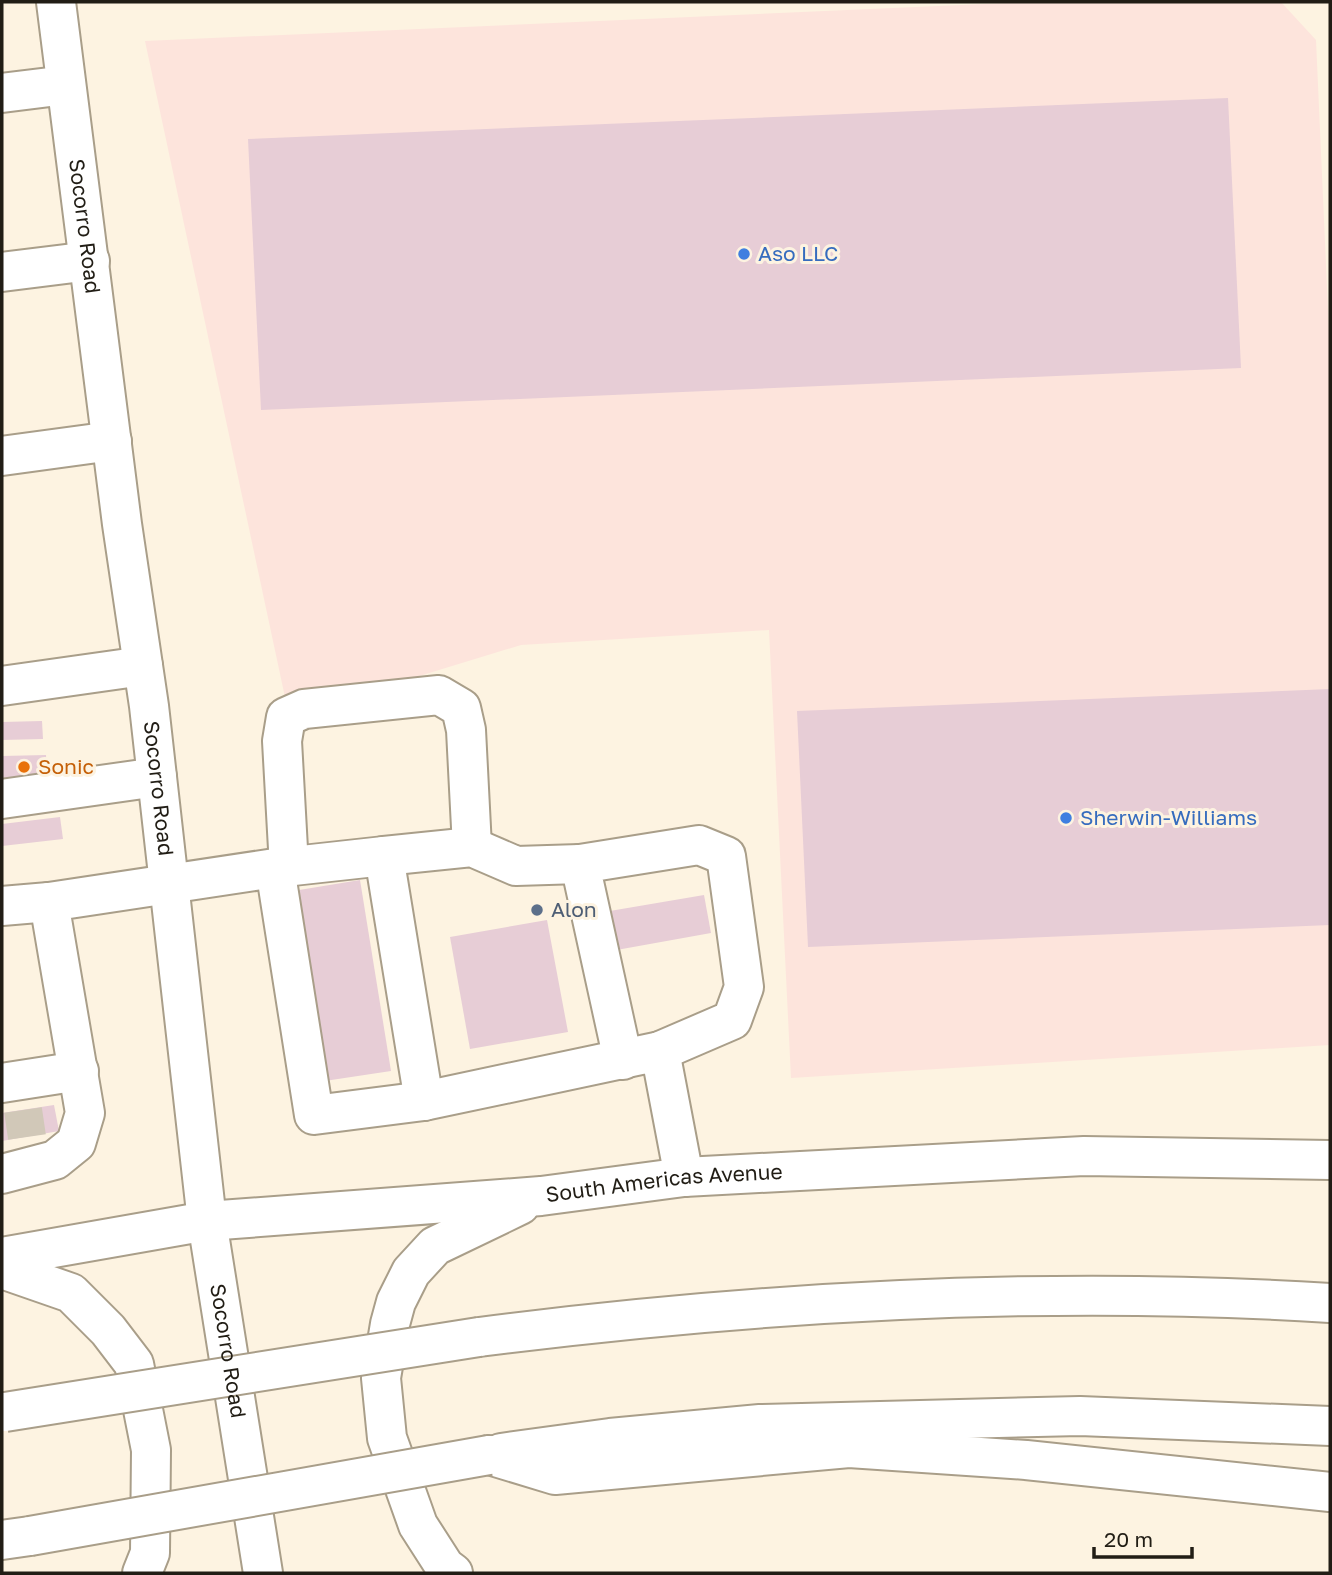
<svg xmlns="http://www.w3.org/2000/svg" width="1332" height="1575" viewBox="0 0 1332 1575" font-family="'Golos Text',sans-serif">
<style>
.industrial{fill:#fde4dc}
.building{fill:#e7cdd6}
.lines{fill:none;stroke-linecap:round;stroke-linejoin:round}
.minor-tunnel{stroke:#d1c8b8;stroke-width:38;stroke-dasharray:38 19;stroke-linecap:butt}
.minor-casing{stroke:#a99e89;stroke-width:42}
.major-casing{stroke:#a99e89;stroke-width:42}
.highway-casing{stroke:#a99e89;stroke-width:42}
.minor{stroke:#fff;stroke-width:38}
.major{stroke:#fff;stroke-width:38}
.highway{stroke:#fff;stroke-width:38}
.highway-bridge-casing{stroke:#a99e89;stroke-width:42;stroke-linecap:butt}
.highway-bridge{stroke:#fff;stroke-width:38}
.shop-dot{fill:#3f7fe0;stroke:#fdf3e1;stroke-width:2.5}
.food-dot{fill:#e8710a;stroke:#fdf3e1;stroke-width:2.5}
.service-dot{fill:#5c6f8a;stroke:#fdf3e1;stroke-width:2.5}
.labels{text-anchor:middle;stroke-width:6;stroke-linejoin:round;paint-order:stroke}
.street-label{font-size:21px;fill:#211d15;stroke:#fdf3e1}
.shop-label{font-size:21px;fill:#366cbe;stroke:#fdf3e1;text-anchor:start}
.food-label{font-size:21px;fill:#c56008;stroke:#fdf3e1;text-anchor:start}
.service-label{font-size:21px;fill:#4e5e75;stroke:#fdf3e1;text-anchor:start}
</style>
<rect width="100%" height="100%" fill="#fdf3e1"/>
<path class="industrial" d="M1030,2H1281L1316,40L1330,355V1045L791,1078L769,630L521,645L289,716L145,41Z"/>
<g class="building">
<path d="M1228,98L1241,368L261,410L248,139Z"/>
<path d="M1330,689V925L808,947L797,711Z"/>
<path d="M42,721L43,739L2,740V722Z"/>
<path d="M46,755L47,778L2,780V756Z"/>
<path d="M60,817L63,839L2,846V824Z"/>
<path d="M360,880L391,1071L318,1082L287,892Z"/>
<path d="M704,895L711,933L611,951L604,912Z"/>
<path d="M547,920L568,1032L470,1049L450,937Z"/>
<path d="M54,1105L59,1131L2,1141V1113Z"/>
</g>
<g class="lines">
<path class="minor-tunnel" d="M23,1110L27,1137"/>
<defs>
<g id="minor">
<path d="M2,93L66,85"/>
<path d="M2,272L90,261"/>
<path d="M2,456L112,441"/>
<path d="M2,686L143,666"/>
<path d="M2,799L157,777"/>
<path d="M384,856L472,847L516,866L580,864"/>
<path d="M289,867L282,741L286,717L304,709L439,695L461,708L466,730L472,847"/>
<path d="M275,868L384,856L424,1101"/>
<path d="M2,906L49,902"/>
<path d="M623,1060L580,864L699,845L726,856L744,987L732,1020L660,1051"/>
<path d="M2,1083L79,1071"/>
<path d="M2,1174L55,1160L76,1143L85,1113L49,902L275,868L314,1115L424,1101L660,1051L684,1177"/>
</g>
<g id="major">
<path id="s1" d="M56,2L122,524L149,706L207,1221L263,1573"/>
<path id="s2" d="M2,1257L207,1221L541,1196L684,1177L1084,1156L1330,1160"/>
<path d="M2,1269L71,1293L108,1330L134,1364L151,1450L150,1553L142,1573"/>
<path d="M453,1573L445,1567L418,1525L387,1438L381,1378L390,1324L396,1302L411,1272L435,1246L520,1205"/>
</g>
<g id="highway">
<path d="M479,1337C761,1301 1046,1285 1330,1303"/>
<path d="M501,1453L610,1438L760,1424L1080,1416L1330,1426"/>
<path d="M489,1455L555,1475L849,1448L1026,1460L1330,1492"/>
<path d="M2,1540L30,1536"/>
</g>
</defs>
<use href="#minor" class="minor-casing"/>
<use href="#major" class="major-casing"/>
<use href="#highway" class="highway-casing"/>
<use href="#minor" class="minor"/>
<use href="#major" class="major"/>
<use href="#highway" class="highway"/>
<defs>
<g id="highway-bridge">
<path d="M5,1412L479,1337"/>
<path d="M30,1536L489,1455"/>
</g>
</defs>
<use href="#highway-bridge" class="highway-bridge-casing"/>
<use href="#highway-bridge" class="highway-bridge"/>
</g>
<g class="shop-dot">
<circle cx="744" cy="254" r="7"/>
<circle cx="1066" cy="818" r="7"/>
</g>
<circle class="food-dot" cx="24" cy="767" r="7"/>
<circle class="service-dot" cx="537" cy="910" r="7"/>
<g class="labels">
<g class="street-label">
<text dy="7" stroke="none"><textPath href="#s1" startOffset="226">Socorro Road</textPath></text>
<text dy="7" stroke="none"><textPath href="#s1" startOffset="793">Socorro Road</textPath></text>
<text dy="7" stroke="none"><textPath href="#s2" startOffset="667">South Americas Avenue</textPath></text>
<text dy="7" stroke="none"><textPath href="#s1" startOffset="1360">Socorro Road</textPath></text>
</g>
<g class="shop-label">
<text x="758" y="261">Aso LLC</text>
<text x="1080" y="825">Sherwin-Williams</text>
</g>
<g class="food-label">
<text x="38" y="774">Sonic</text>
</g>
<g class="service-label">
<text x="551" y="917">Alon</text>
</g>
</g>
<rect width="1332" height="1575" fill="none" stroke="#211d15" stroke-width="7"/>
<path d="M1094 1547v10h98v-10" fill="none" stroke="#211d15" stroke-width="3.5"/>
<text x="1104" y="1547" font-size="21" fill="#211d15" stroke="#fdf3e1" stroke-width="5" paint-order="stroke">20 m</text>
</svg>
